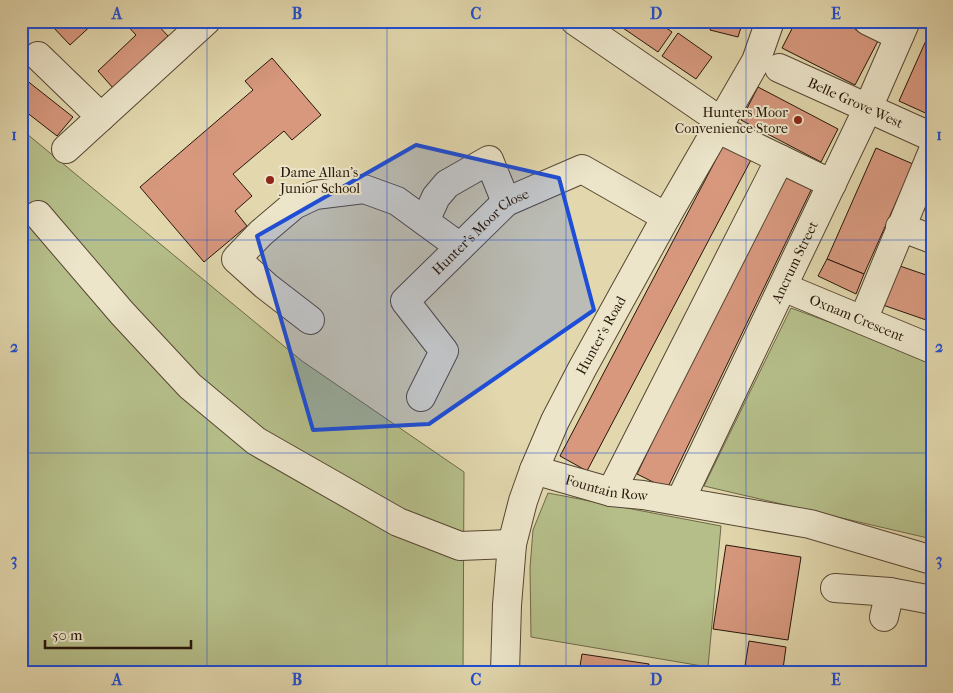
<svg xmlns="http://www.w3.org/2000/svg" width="953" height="693" viewBox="0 0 953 693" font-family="'IM FELL French Canon',serif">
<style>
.green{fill:#b5be89;stroke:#6e6a49}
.building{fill:#d7987e;stroke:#271609}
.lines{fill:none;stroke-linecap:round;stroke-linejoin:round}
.minor-casing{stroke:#564632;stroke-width:30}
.minor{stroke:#ece5ca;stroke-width:28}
.marked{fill:#1d4ed8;fill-opacity:0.2;stroke:#1d4ed8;stroke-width:4;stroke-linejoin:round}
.grid{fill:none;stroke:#1d4ed8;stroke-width:1;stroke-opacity:0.55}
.poi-dot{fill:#8f2418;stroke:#ece5ca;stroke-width:2}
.labels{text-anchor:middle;stroke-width:4;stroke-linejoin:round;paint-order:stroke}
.street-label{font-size:14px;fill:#271609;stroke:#ece5ca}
.poi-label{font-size:14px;fill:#271609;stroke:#ece5ca;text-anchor:end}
.neatline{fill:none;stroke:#1d4ed8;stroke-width:2}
.grid-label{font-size:16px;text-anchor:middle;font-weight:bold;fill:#1d4ed8}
</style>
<rect width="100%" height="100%" fill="#e2d7ad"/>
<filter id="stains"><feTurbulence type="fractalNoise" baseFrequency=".004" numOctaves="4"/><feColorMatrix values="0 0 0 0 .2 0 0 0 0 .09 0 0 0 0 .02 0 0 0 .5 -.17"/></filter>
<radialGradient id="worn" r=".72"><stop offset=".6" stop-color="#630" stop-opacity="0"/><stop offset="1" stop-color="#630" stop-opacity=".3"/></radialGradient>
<g class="green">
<path d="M21,129L302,361L464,472L463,672H21Z"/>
<path d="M791,308L932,360V539L704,486Z"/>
<path d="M548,493L721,526L708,667L531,637L530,568L533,530Z"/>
</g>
<g class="building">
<path d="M21,21H35L21,34Z"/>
<path d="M59,21H96L70,45L53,27Z"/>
<path d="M123,21H154L168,36L113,88L98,71L136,35Z"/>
<path d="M627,21H657L672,32L658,52L623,28Z"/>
<path d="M713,21H743L738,37L710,30Z"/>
<path d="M796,21H840L878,41L855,85L782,48Z"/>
<path d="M932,27V116L899,101Z"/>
<path d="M678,33L712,57L696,79L662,56Z"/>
<path d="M272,58L321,115L292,140L284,131L233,174L252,196L235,211L247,226L204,262L140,187L253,90L245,81Z"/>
<path d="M21,76L73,117L57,136L21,108Z"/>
<path d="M758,87L838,129L821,162L741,120Z"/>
<path d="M723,146L751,160L587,471L560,456Z"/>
<path d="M876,148L913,164L864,274L827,259Z"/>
<path d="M782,171L813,186L667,489L637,474Z"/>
<path d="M932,178V213L918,207Z"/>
<path d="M827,259L864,274L856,294L818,276Z"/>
<path d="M894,264L932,277V322L880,304Z"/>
<path d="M726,545L801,557L788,640L713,629Z"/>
<path d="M749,641L786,647L783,669L803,672H744Z"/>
<path d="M582,654L649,664L648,672H579Z"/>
</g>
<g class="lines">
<defs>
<g id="minor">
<path d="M575,21L722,122"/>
<path d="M868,21L899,36"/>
<path d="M38,56L101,117"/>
<path id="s1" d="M779,68L932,137"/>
<path d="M718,129L832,184"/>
<path d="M66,149L206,21"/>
<path d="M38,215L122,313L190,386L256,441L398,522L460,546L512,544"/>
<path d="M425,221L436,197L447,184L489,160L506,202"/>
<path d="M900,227L932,239"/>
<path id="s2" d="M783,287L932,349"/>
<path d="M310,320L266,286L236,259L261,233L294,205L315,195L364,189L397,201L460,247"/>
<path d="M863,320L932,153"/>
<path id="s3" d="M421,397L444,351L405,301L506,202L582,169L666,217"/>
<path id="s4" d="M534,470L611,492L643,495L810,524L932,560"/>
<path d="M611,492L780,159"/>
<path id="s5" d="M680,501L868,108L906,21"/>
<path d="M835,588L890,592L932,600"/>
<path d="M884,617L890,592"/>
<path id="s6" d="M505,672L507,605L512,544L523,501L534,470L555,421L582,369L666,217L756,61L770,21"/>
</g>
</defs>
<use href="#minor" class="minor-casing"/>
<use href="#minor" class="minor"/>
</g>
<path class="marked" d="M416,145L559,178L594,310L429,424L313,430L257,236Z"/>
<path class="grid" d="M207,21V672M387,21V672M566,21V672M746,21V672M21,240H932M21,453H932"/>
<g class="poi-dot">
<circle cx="798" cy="120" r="5"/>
<circle cx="270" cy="180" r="5"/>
</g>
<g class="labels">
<g class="street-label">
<text dy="5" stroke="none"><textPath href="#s1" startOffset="84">Belle Grove West</textPath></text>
<text dy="5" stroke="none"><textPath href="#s3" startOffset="218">Hunter's Moor Close</textPath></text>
<text dy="5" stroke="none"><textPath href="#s5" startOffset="265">Ancrum Street</textPath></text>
<text dy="5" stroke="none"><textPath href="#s2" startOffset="80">Oxnam Crescent</textPath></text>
<text dy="5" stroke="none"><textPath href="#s6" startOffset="356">Hunter's Road</textPath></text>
<text dy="5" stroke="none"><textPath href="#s4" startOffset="75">Fountain Row</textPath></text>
</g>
<g class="poi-label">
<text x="788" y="117">Hunters Moor<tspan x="788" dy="16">Convenience Store</tspan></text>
<text x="280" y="177" text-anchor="start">Dame Allan's<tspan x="280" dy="16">Junior School</tspan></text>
</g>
</g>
<rect width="953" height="693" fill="none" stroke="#e2d7ad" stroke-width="55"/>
<path d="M45 640v8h146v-8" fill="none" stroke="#271609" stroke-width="2.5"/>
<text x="52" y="640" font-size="15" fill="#271609" stroke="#ece5ca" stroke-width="4" paint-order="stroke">50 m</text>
<rect x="28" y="28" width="898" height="638" class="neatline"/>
<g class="grid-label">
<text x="117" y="19">A</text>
<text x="297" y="19">B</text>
<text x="476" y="19">C</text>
<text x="656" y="19">D</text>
<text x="836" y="19">E</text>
<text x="14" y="140">1</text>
<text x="939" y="140">1</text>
<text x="14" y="352">2</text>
<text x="939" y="352">2</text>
<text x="14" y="565">3</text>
<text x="939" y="565">3</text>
<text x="117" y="685">A</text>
<text x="297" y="685">B</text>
<text x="476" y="685">C</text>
<text x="656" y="685">D</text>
<text x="836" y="685">E</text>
</g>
<rect width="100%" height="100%" filter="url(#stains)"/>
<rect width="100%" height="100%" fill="url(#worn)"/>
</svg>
